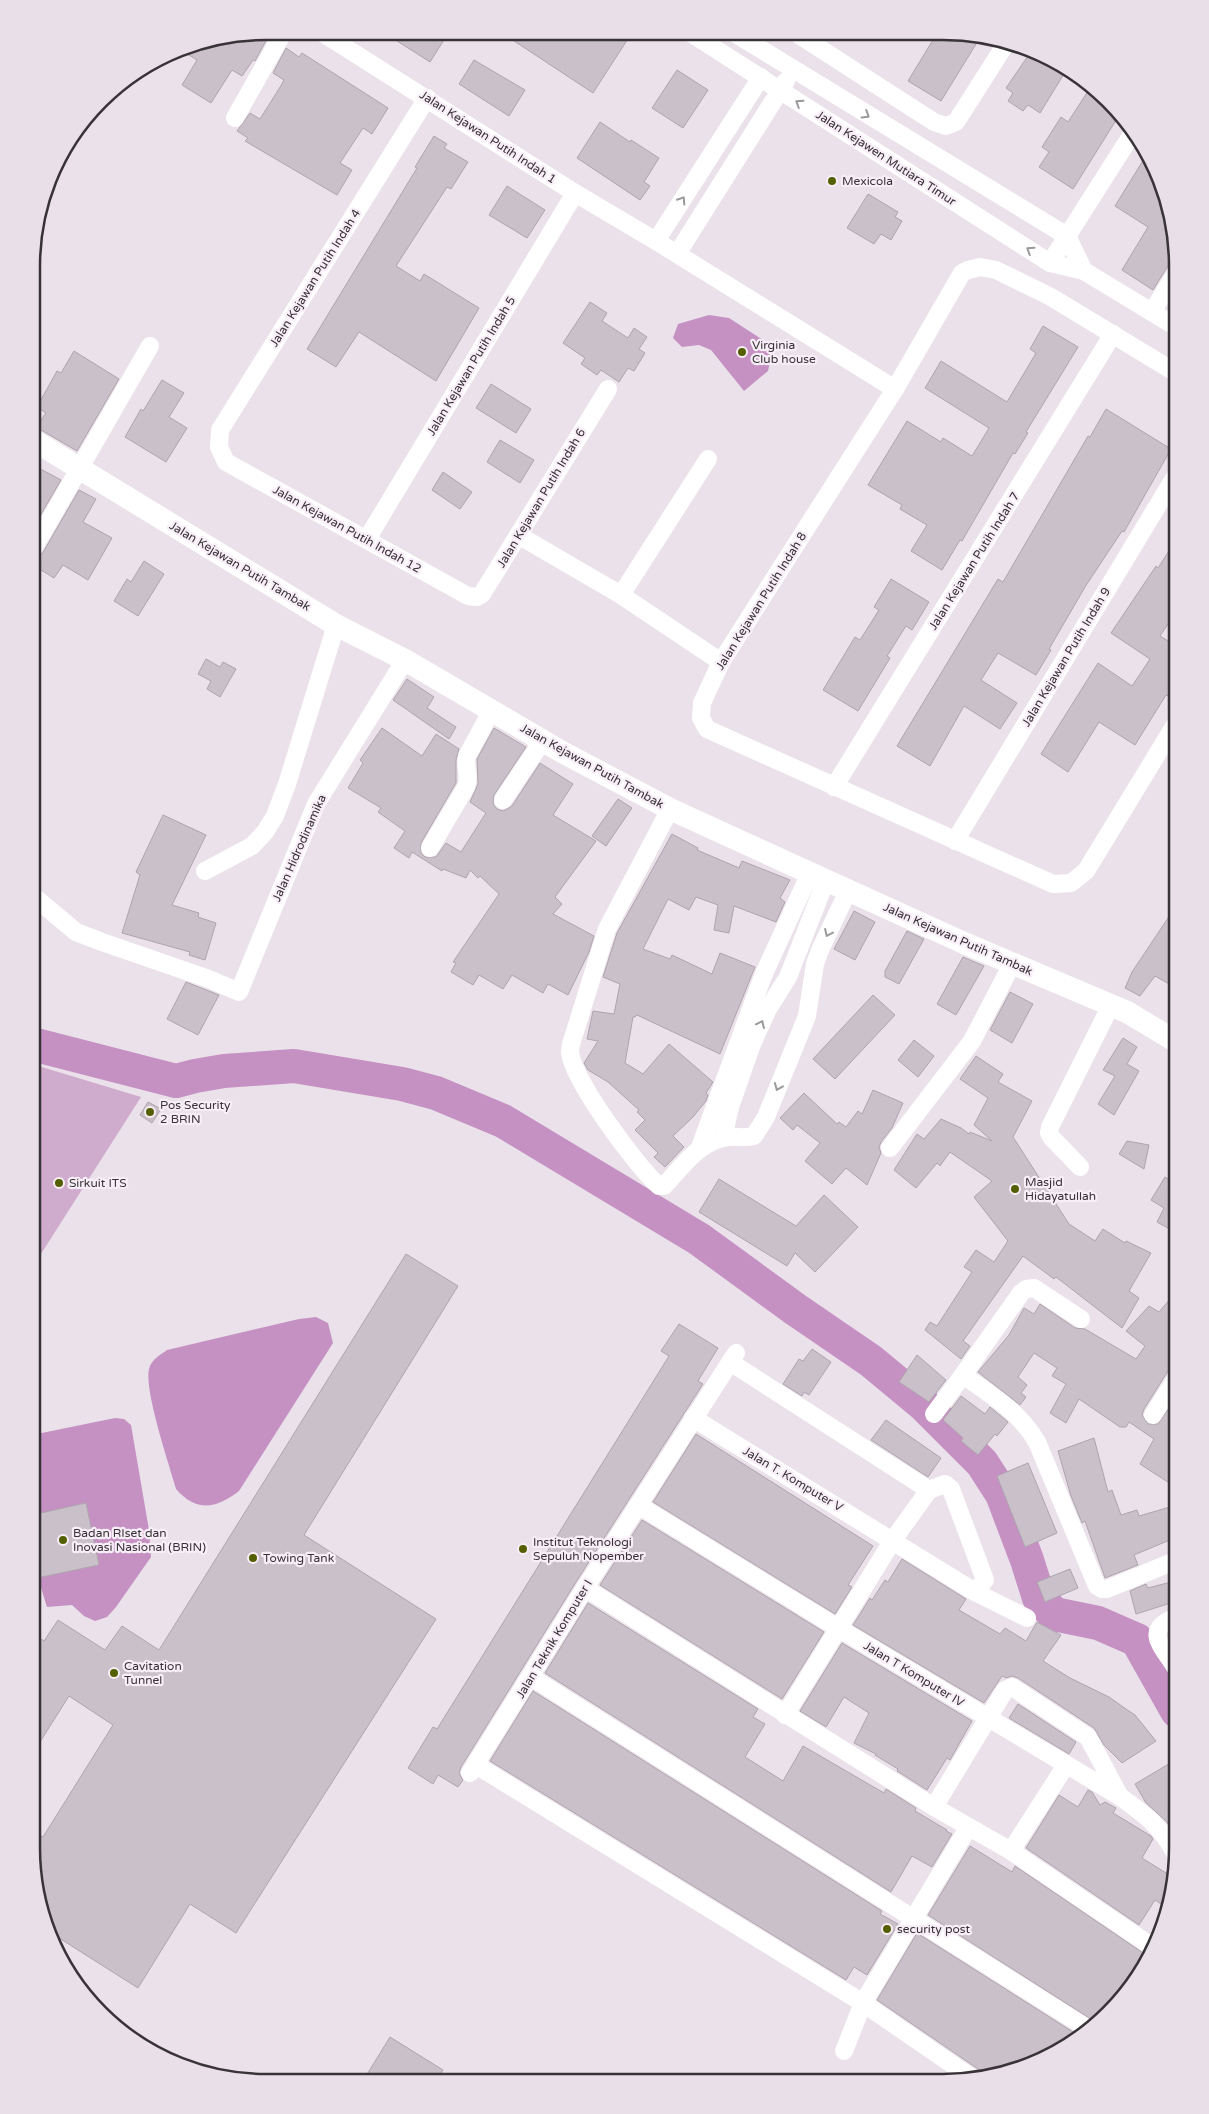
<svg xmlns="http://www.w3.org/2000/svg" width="1209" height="2114" viewBox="0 0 1209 2114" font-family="'Varela Round',sans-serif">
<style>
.green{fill:#cfabcd}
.water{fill:#c591c3}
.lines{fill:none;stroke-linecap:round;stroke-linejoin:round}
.river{stroke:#c591c3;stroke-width:34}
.building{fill:#cac0c9;stroke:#aea4ad}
.minor{stroke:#fff;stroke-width:18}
.tertiary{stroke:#fff;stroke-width:22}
.oneway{stroke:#9b999b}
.poi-dot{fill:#546000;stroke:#f8eef7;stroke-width:2}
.labels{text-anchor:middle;stroke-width:4.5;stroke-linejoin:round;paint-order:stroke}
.street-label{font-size:12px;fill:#373337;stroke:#f8eef7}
.poi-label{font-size:12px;fill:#373337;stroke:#f8eef7;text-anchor:start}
.rim{fill:none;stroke:#373337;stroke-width:2.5}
</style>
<rect width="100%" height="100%" fill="#ebe1ea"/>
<path class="green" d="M32,1064L141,1097L32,1268Z"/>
<g class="water">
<path d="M709,315L729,318L763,340L772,354L768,371L744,391L711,350L699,345L682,347L673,338L678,324Z"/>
<path d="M316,1317L328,1323L333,1343L239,1491C216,1509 196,1512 176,1489C169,1464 144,1391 149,1369C151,1360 160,1355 167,1350L299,1319Z"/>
<path d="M115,1418L124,1419L131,1425L149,1530L151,1557L116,1607L107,1617L95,1621L84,1616L72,1605L47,1607L38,1578L99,1564L86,1503L32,1515V1435Z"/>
</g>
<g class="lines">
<path class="river" d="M32,1044L176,1081L195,1076L224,1071L294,1066L402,1084L436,1093L503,1121L699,1239L795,1309L871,1361L924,1405L982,1463L1002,1494L1027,1560L1039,1598L1054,1614L1098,1623L1137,1640L1177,1711"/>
</g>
<g class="building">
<path d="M260,32L268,37L255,61L253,60L242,76L232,70L211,103L182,85L197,60L179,49Z"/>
<path d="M383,32H449L430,62Z"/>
<path d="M502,33H531L631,34L593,93Z"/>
<path d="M936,35L981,36L941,101L908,81Z"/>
<path d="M286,48L299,57L302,53L388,108L372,134L363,128L340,163L352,170L337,195L245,141L248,138L237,131L250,113L260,119L282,84L284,80L273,73Z"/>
<path d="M1032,50L1047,55L1067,69L1040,113L1028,105L1023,111L1008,101L1013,93L1006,88Z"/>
<path d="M474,60L525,90L509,116L459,84Z"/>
<path d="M677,70L708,90L683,128L652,108Z"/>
<path d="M1092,85L1098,89L1120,114L1073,189L1039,167L1049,152L1042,147L1061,117L1068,122Z"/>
<path d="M600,122L630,142L631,140L659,158L644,182L650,186L640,200L577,158Z"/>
<path d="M434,136L447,144L444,148L468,162L451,189L447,187L396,266L420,281L424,274L479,308L436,381L359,332L336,367L307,349L417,168L415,167Z"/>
<path d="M1147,154L1165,190L1177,260L1169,264L1153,290L1122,270L1148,227L1115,206Z"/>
<path d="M507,186L545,210L527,238L489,215Z"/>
<path d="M868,194L898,212L895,217L902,221L891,240L881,234L874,244L847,228Z"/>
<path d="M590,302L607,313L602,321L628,338L634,328L647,337L639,349L645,353L634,371L628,368L619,382L601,370L597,375L581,364L585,358L563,343Z"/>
<path d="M1043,326L1078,347L1026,432L1028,433L1015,454L1013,453L962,541L960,540L942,570L911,551L927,525L900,509L902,505L868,485L907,421L941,442L943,438L972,456L989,428L925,388L941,361L1007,402L1036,353L1030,349Z"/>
<path d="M74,351L119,379L77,451L36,427L46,413L37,407L57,371L61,373Z"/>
<path d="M162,380L184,393L169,417L187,428L166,462L125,437L141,409L143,411Z"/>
<path d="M491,384L531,409L516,433L476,408Z"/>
<path d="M1106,409L1171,449L1124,532L1122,531L1085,587L1049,649L1051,650L1036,675L998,653L981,680L1017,703L1000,729L964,706L930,766L897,746L998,579L1003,582L1088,436L1090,437Z"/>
<path d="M500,440L534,460L520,483L487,462Z"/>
<path d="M33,465L61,480L33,528Z"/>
<path d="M443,472L472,492L460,509L432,490Z"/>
<path d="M79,490L96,499L83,522L112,538L88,580L63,565L54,578L33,565V560L42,554Z"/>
<path d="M1178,537V609L1160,636L1178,647V682L1168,696L1166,695L1135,745L1099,722L1068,772L1041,754L1098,663L1132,686L1150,659L1111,633L1156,566L1158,568Z"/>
<path d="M144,561L164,574L138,616L114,601L127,579L131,582Z"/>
<path d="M891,579L929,602L912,630L906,626L887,656L890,658L858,711L823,690L855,637L860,640L879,610L874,607Z"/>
<path d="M206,659L220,667L223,662L236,669L220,697L207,689L211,681L198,674Z"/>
<path d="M407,679L434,697L427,708L456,727L449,739L393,700Z"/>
<path d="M382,728L422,756L436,734L459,749L456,760V783L421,843V853L425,857H436L446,843L461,852L486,813L470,802L478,784L477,759L494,728L526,747L494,795L493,804L497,809L503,811L512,806L540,763L573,784L553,815L596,841L555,897L562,904L553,914L594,936L589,952L568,995L548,984L543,993L512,975L503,989L479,975L473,985L451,972L456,963L453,962L499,894L480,876L478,878L470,870L466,878L443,869L442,871L412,852L409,858L394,848L405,831L378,812L381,808L348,788L363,763L360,760Z"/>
<path d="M618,799L632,808L606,846L592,836Z"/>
<path d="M163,815L206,835L172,905L199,913L198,917L216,923L205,960L189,955L190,952L122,933L140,875L136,872Z"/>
<path d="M672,834L698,848L697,850L739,868L742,861L790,880L780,898L785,902L776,922L734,906L729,933L714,930L718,905L696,897L689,910L668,899L643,949L670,959L672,955L712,974L720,953L755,967L720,1054L637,1015L635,1017H633L625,1063L643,1074L669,1044L713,1082L706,1093L708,1095L706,1101L693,1117L673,1136L684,1147L665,1167L654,1157L658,1153L635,1130L645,1120L637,1112L639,1110L608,1082L588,1070L584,1063L598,1041L587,1039L593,1011L614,1014L620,984L603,977L617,933Z"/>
<path d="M1178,903V989L1155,976L1140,996L1125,988L1132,972Z"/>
<path d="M854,911L875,922L855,960L834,949Z"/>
<path d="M907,931L924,939L899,984L885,977V971Z"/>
<path d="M963,957L984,966L956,1015L937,1004Z"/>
<path d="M186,982L219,995L198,1035L167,1019Z"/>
<path d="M1010,992L1033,1004L1012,1043L990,1030Z"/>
<path d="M873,995L895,1015L835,1079L813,1059Z"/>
<path d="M1123,1038L1137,1047L1127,1064L1139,1071L1114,1115L1098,1104L1115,1076L1103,1070Z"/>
<path d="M914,1040L934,1056L918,1077L898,1060Z"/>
<path d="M976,1056L1003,1074L998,1082L1032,1101L1013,1137L1069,1224L1095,1241L1103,1229L1125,1243L1126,1241L1151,1253L1129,1291L1139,1298L1122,1328L1056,1277L1054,1279L1023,1256L963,1341L970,1346L961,1359L925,1330L930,1322L937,1326L972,1272L964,1267L976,1250L994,1262L1008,1241L974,1197L992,1181L950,1152L940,1166L937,1163L916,1188L894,1170L917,1134L924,1139L941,1119L961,1128L969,1134L970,1132L992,1141L974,1125L988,1098L960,1079Z"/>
<path d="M873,1090L903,1103L892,1128L881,1142L879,1147L881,1153L867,1185L846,1168L832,1184L805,1161L820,1143L797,1125L793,1130L780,1118L804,1093L837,1124L839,1122L846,1127L858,1111L862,1114Z"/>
<path d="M148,1102L161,1109L152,1123L140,1115Z"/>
<path d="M1127,1141L1149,1145L1144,1169L1119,1154Z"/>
<path d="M1165,1177L1176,1184L1177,1182V1233L1157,1222L1164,1208L1151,1200Z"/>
<path d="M719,1179L796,1226L824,1195L858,1227L815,1272L795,1253L787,1266L699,1212Z"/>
<path d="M406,1254L458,1286L304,1535L436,1619L236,1933L190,1904L138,1988L48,1931L44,1924L31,1848V1830L43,1837L113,1725L69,1696L31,1756L32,1633L44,1641L58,1620L105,1650L122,1626L159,1650Z"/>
<path d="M1177,1291V1366L1168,1371L1144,1409L1142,1415L1148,1424H1158L1177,1396V1488L1140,1464L1154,1439L1129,1422L1126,1427H1120L1079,1399L1066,1423L1050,1413L1066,1384L1052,1376L1057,1368L1034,1353L1018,1377L1027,1385L1021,1393L1026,1397L1020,1405L978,1372L1009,1335L1024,1308L1034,1314L1040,1304L1075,1328L1085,1329L1136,1359L1145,1346L1126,1331L1149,1306L1159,1312Z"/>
<path d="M679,1324L718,1348L698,1381L703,1384L576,1582L461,1767L459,1773L463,1780L458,1787L438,1775L433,1784L408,1768L433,1727L437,1729L669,1356L661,1351Z"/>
<path d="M812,1349L831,1362L809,1395L804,1392L802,1396L783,1384L799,1359L803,1361Z"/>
<path d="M917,1355L946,1380L929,1402L899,1382Z"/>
<path d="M961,1396L985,1414L990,1407L1008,1422L997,1436L995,1434L978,1455L961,1441L963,1438L943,1420Z"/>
<path d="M886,1420L941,1458L928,1477L871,1440Z"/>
<path d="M696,1434L873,1546L848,1585L852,1587L835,1614L653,1502Z"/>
<path d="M1094,1438L1108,1492L1112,1490L1121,1515L1137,1510L1139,1516L1177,1505V1537L1134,1555L1138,1565L1105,1578L1085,1521L1082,1523L1071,1496L1058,1451Z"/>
<path d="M1028,1463L1057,1533L1025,1547L997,1476Z"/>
<path d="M86,1503L99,1565L32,1579V1515Z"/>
<path d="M642,1520L824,1632L782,1699L600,1585Z"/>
<path d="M902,1559L966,1599L959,1610L1000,1634L1005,1628L1026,1641L1037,1622L1061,1635L1043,1661L1070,1678L1109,1697L1126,1709L1135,1715L1156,1741L1122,1763L1104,1745L1094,1728L1018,1678L1012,1676L1006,1678L1002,1676L984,1703L853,1625L870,1598L872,1600L885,1580L888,1582Z"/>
<path d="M1070,1569L1078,1588L1045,1602L1037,1582Z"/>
<path d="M1175,1581L1177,1601L1136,1614L1130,1591L1146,1584L1148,1588Z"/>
<path d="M588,1603L758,1709L753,1717L765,1724L745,1757L783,1781L803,1746L884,1793L886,1789L916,1808L915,1811L947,1830L946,1831L952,1834L932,1867L912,1856L891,1892L545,1673Z"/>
<path d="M842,1643L972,1721L950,1760L947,1758L927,1790L897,1771L898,1769L875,1755L876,1754L854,1743L869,1713L844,1697L826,1727L800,1711Z"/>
<path d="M533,1691L882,1911L880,1914L898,1924L867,1975L854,1967L846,1980L490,1761Z"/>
<path d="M1018,1704L1076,1742L1069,1754L1009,1718Z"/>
<path d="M1172,1762L1177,1772V1836L1166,1821L1146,1803L1135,1784Z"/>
<path d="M1088,1790L1092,1792L1100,1805L1105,1802L1116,1808L1113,1813L1151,1836L1153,1839L1142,1858L1174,1878L1167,1908L1155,1900L1139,1925L1026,1848L1059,1795L1078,1807Z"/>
<path d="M970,1846L1012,1872L1015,1866L1149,1957L1129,1991L1097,2023L928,1915Z"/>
<path d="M917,1933L1081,2037L1019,2070L982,2076L978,2069L877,2000Z"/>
<path d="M390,2037L443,2070L436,2081H363Z"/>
</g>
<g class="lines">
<g class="minor">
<path d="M321,32L575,193L656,241L895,389"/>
<path d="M692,34L1050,263L1084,271L1178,328"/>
<path d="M736,34L1067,236L1084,271"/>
<path d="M799,35L934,122L946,126L956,122L1007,42"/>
<path d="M427,98L220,430L219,447L226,462L468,596L477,597L482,594L608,389"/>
<path d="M235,118L284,31"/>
<path d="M656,241L761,77"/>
<path d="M677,254L786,81"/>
<path d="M1050,263L1134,131"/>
<path d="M1152,312L1178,270"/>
<path d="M518,535L621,595L721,662"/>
<path d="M367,539L575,193"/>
<path d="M33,549L150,346"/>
<path d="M621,595L708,459"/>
<path d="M1178,720L1086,871L1071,883L1053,884L707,729L701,718L702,703L721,662L895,389L962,273L968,270L980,267L996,270L1051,297L1178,374"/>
<path d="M834,787L1113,334"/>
<path d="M503,800L543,740"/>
<path d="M670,809L607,929L572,1041C571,1044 570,1049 570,1052C572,1079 637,1167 659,1186H664C682,1167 697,1144 723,1138C734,1135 743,1139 754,1136L766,1117L807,1016L815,964L820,950L849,889"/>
<path d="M955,841L1178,472"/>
<path d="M430,848L466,787C471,774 464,769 467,756L492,710"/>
<path d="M205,871L252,846L265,832L275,816L287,784L336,625"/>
<path d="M32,895L76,932L102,942L209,979L239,992L316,804L405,660"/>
<path d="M726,1137L725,1129L730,1107L752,1044L768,1009L788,977L826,880"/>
<path d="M700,1147L763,976L810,873"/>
<path d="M890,1148L972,1041L1012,964"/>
<path d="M1080,1167L1052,1138L1049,1133L1050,1127L1111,1005"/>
<path d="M730,1362L929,1490"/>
<path d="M963,1375L1021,1293L1026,1289L1034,1288L1081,1319"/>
<path d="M934,1414L963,1375C992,1396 1019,1411 1037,1442L1097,1586L1102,1589H1107L1177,1560"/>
<path d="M1153,1415L1177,1377"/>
<path d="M693,1418L975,1592L985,1580L951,1489L945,1484L929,1490"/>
<path d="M638,1505L838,1628L1119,1796C1147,1816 1160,1825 1177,1856"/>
<path d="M585,1588L934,1807L1011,1851L1154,1948"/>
<path d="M975,1592L1027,1618"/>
<path d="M1177,1670C1163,1646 1141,1630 1177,1617"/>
<path d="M531,1677L1090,2030"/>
<path d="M785,1715L893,1540L929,1490"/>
<path d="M476,1765L863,2003L972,2078"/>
<path d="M470,1773L585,1588L736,1353"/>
<path d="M934,1807L1005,1690L1012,1687L1088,1737L1119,1795"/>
<path d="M1011,1851L1066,1765"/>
<path d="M844,2051L863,2003L968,1828"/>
</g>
<path class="tertiary" d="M33,440L336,625L405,660L562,752L670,809L810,873L964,943L1127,1012L1177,1042"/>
</g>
<defs><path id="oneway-chevron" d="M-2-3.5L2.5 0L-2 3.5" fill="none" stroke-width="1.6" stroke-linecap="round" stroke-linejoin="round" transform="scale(1.25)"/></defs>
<g class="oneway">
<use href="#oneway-chevron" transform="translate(799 103) rotate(-147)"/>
<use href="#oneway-chevron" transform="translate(866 115) rotate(32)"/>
<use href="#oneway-chevron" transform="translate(682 200) rotate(-57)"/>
<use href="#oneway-chevron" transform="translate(1030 250) rotate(-147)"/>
<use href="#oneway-chevron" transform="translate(828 933) rotate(115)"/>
<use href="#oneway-chevron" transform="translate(761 1024) rotate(-65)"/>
<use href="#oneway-chevron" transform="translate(778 1087) rotate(112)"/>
</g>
<g class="poi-dot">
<circle cx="832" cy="181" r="5"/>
<circle cx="742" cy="352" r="5"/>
<circle cx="150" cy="1112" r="5"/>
<circle cx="59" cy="1183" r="5"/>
<circle cx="1015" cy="1189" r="5"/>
<circle cx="63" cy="1540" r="5"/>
<circle cx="523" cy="1549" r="5"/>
<circle cx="253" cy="1558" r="5"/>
<circle cx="114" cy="1673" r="5"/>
<circle cx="887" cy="1929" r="5"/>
</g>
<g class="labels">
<g class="street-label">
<text transform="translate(488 137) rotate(33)" y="4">Jalan Kejawan Putih Indah 1</text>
<text transform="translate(886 158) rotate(33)" y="4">Jalan Kejawen Mutiara Timur</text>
<text transform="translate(315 278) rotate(-58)" y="4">Jalan Kejawan Putih Indah 4</text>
<text transform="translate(471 366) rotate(-59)" y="4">Jalan Kejawan Putih Indah 5</text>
<text transform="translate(541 498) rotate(-59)" y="4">Jalan Kejawan Putih Indah 6</text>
<text transform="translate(347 529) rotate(29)" y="4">Jalan Kejawan Putih Indah 12</text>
<text transform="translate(974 561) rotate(-58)" y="4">Jalan Kejawan Putih Indah 7</text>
<text transform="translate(240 566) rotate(31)" y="4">Jalan Kejawan Putih Tambak</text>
<text transform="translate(761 601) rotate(-58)" y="4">Jalan Kejawan Putih Indah 8</text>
<text transform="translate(1066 657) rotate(-59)" y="4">Jalan Kejawan Putih Indah 9</text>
<text transform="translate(592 766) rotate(29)" y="4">Jalan Kejawan Putih Tambak</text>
<text transform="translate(299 848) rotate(-66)" y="4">Jalan Hidrodinamika</text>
<text transform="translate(958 939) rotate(24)" y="4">Jalan Kejawan Putih Tambak</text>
<text transform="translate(793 1479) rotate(31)" y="4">Jalan T. Komputer V</text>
<text transform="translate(554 1639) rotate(-59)" y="4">Jalan Teknik Komputer I</text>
<text transform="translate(914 1674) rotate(31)" y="4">Jalan T Komputer IV</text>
</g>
<g class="poi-label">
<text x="842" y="185">Mexicola</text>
<text x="752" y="349">Virginia<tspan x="752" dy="14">Club house</tspan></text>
<text x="160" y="1109">Pos Security<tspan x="160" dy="14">2 BRIN</tspan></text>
<text x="1025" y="1186">Masjid<tspan x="1025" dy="14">Hidayatullah</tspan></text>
<text x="69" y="1187">Sirkuit ITS</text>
<text x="73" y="1537">Badan RIset dan<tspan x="73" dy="14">Inovasi Nasional (BRIN)</tspan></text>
<text x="533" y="1546">Institut Teknologi<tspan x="533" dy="14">Sepuluh Nopember</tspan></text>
<text x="263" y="1562">Towing Tank</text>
<text x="124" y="1670">Cavitation<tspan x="124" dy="14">Tunnel</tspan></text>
<text x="897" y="1933">security post</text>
</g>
</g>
<path d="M0 0H1209V2114H0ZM266 40H943A226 226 0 0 1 1169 266V1848A226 226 0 0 1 943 2074H266A226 226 0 0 1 40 1848V266A226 226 0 0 1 266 40Z" fill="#e9dfe8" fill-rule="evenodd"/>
<path class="rim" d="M266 40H943A226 226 0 0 1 1169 266V1848A226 226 0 0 1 943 2074H266A226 226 0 0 1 40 1848V266A226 226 0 0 1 266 40Z"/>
</svg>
